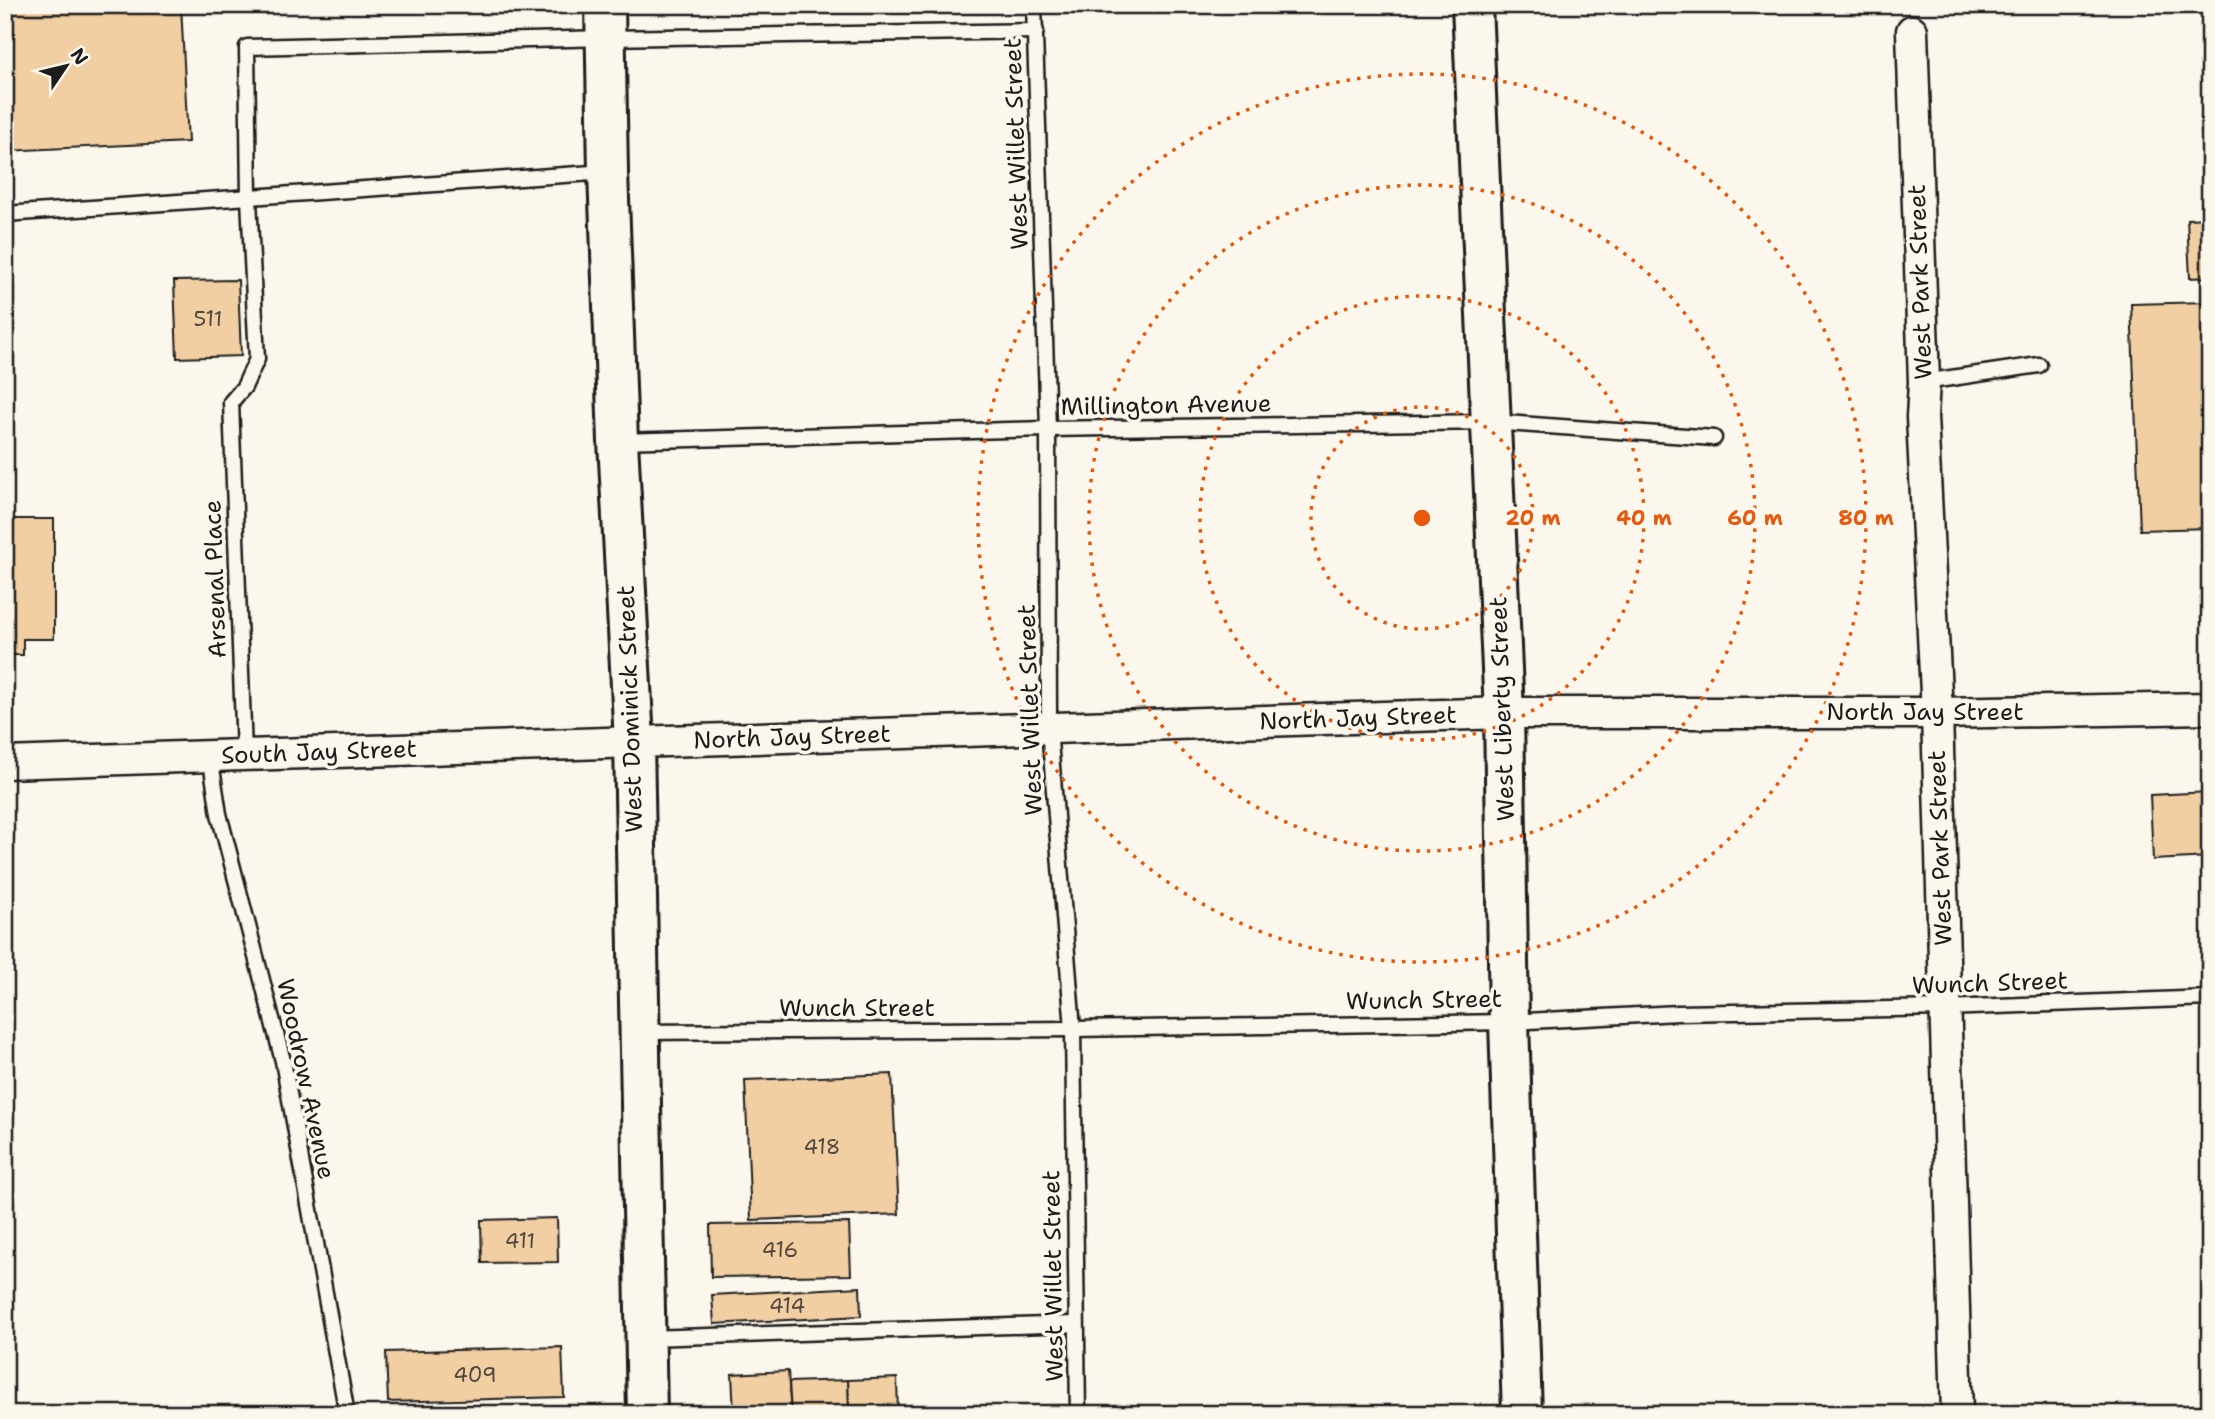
<svg xmlns="http://www.w3.org/2000/svg" width="2215" height="1419" viewBox="0 0 2215 1419" font-family="'Shantell Sans',sans-serif">
<style>
.lines{fill:none;stroke-linecap:round;stroke-linejoin:round}
.stream{stroke:#5f8899;stroke-width:10}
.building{fill:#f2cfa3;stroke:#1c1c1c;stroke-width:2}
.lane-casing{stroke:#1c1c1c;stroke-width:19}
.street-casing{stroke:#1c1c1c;stroke-width:35}
.secondary-casing{stroke:#1c1c1c;stroke-width:44}
.lane{stroke:#fbf7ec;stroke-width:14}
.street{stroke:#fbf7ec;stroke-width:30}
.secondary{stroke:#fbf7ec;stroke-width:38}
.ring{fill:none;stroke:#e8590c;stroke-width:3.5;stroke-dasharray:3.5 7}
.labels{text-anchor:middle;stroke-width:7;stroke-linejoin:round;paint-order:stroke}
.number-label{font-size:21px;fill:#52493e}
.street-label{font-size:24px;fill:#1c1c1c;stroke:#fbf7ec}
.centre{fill:#e8590c;stroke:#fbf7ec;stroke-width:3.5}
.ring-label{font-size:21px;text-anchor:middle;font-weight:bold;fill:#e8590c;stroke:#fbf7ec;stroke-width:7;stroke-linejoin:round;paint-order:stroke}
</style>
<rect width="100%" height="100%" fill="#fbf7ec"/>
<filter id="ink" filterUnits="userSpaceOnUse"><feTurbulence type="fractalNoise" baseFrequency=".0143" numOctaves="2"/><feDisplacementMap in="SourceGraphic" scale="14" xChannelSelector="R" yChannelSelector="G"/><feConvolveMatrix kernelMatrix="1 2 1 2 8 2 1 2 1" color-interpolation-filters="sRGB"/></filter>
<g filter="url(#ink)">
<g class="lines">
<path class="stream" d="M2186,5L2210,15"/>
</g>
<g class="building">
<path d="M5,5H181L188,142L5,151Z"/>
<path d="M2210,218V277L2190,278L2187,219Z"/>
<path d="M238,280L241,356L177,358L174,281Z"/>
<rect x="5" y="283" width="3" height="106"/>
<path d="M2210,302V528L2140,530L2131,304Z"/>
<path d="M5,519H54V639H23V655H5Z"/>
<path d="M2210,792V857L2153,860L2150,795Z"/>
<path d="M892,1074L899,1214L751,1220L745,1080Z"/>
<path d="M557,1218L558,1262L482,1263L481,1220Z"/>
<path d="M849,1223L851,1275L711,1277L710,1225Z"/>
<path d="M860,1287L861,1316L714,1324L712,1295Z"/>
<path d="M562,1347L564,1397L388,1402L386,1352Z"/>
<path d="M788,1371L791,1414H734L732,1374Z"/>
<path d="M897,1378L898,1414H849L848,1380Z"/>
<path d="M848,1380L849,1414H791L789,1382Z"/>
</g>
<g class="lines">
<defs>
<g id="lane">
<path d="M1034,5L1048,429L1049,728L1073,1029L1078,1414"/>
<path d="M5,214L607,172"/>
<path d="M1924,382L2039,365"/>
<path d="M619,441L1048,429L1491,422L1714,438"/>
<path d="M244,753L231,402L244,387L257,359L249,199L247,47L607,38L1036,31"/>
<path d="M210,755L219,814L283,1061L347,1414"/>
<path d="M640,1032L1073,1029L1509,1022L1678,1013L1945,1008L2210,998"/>
<path d="M647,1338L1075,1324"/>
</g>
<g id="street">
<path d="M1912,31L1924,382L1922,417L1937,713L1957,1414"/>
<path d="M5,763L1504,713H1937L2210,708"/>
</g>
<g id="secondary">
<path d="M605,5L608,172L618,441L634,742L647,1414"/>
<path d="M1472,5L1504,713L1509,1022L1522,1414"/>
</g>
</defs>
<use href="#lane" class="lane-casing"/>
<use href="#street" class="street-casing"/>
<use href="#secondary" class="secondary-casing"/>
<use href="#lane" class="lane"/>
<use href="#street" class="street"/>
<use href="#secondary" class="secondary"/>
</g>
</g>
<g class="ring">
<circle cx="1422" cy="518" r="111"/>
<circle cx="1422" cy="518" r="222"/>
<circle cx="1422" cy="518" r="333"/>
<circle cx="1422" cy="518" r="444"/>
</g>
<g class="labels">
<g class="number-label">
<text x="208" y="326">511</text>
<text x="822" y="1154">418</text>
<text x="520" y="1248">411</text>
<text x="780" y="1257">416</text>
<text x="787" y="1313">414</text>
<text x="475" y="1382">409</text>
</g>
<g class="street-label">
<text transform="translate(1016 144) rotate(-92)" y="8">West Willet Street</text>
<text transform="translate(1920 282) rotate(-92)" y="8">West Park Street</text>
<text transform="translate(1166 405) rotate(-1)" y="8">Millington Avenue</text>
<text transform="translate(215 579) rotate(-92)" y="8">Arsenal Place</text>
<text transform="translate(630 709) rotate(-92)" y="8">West Dominick Street</text>
<text transform="translate(1502 709) rotate(-92)" y="8">West Liberty Street</text>
<text transform="translate(1030 710) rotate(-92)" y="8">West Willet Street</text>
<text x="1925" y="720">North Jay Street</text>
<text transform="translate(1358 718) rotate(-2)" y="8">North Jay Street</text>
<text transform="translate(792 737) rotate(-2)" y="8">North Jay Street</text>
<text transform="translate(319 752) rotate(-2)" y="8">South Jay Street</text>
<text transform="translate(1940 848) rotate(-92)" y="8">West Park Street</text>
<text transform="translate(1990 983) rotate(-2)" y="8">Wunch Street</text>
<text transform="translate(1424 1000) rotate(-1)" y="8">Wunch Street</text>
<text x="857" y="1016">Wunch Street</text>
<text transform="translate(306 1079) rotate(78)" y="8">Woodrow Avenue</text>
<text transform="translate(1053 1276) rotate(-91)" y="8">West Willet Street</text>
</g>
</g>
<circle cx="1422" cy="518" r="10" class="centre"/>
<g class="ring-label">
<text x="1533" y="525">20 m</text>
<text x="1644" y="525">40 m</text>
<text x="1755" y="525">60 m</text>
<text x="1866" y="525">80 m</text>
</g>
<rect width="2215" height="1419" fill="none" stroke="#fbf7ec" stroke-width="28"/>
<rect x="14" y="14" width="2187" height="1391" fill="none" stroke="#1c1c1c" stroke-width="2.5" filter="url(#ink)"/>
<g transform="translate(66 66) rotate(55)" stroke="#fbf7ec" stroke-width="5" paint-order="stroke">
<path d="M0-5L12 26L0 18L-12 26Z" fill="#1c1c1c"/>
<text y="-10" font-size="19" font-weight="bold" text-anchor="middle" fill="#1c1c1c">N</text>
</g>
</svg>
